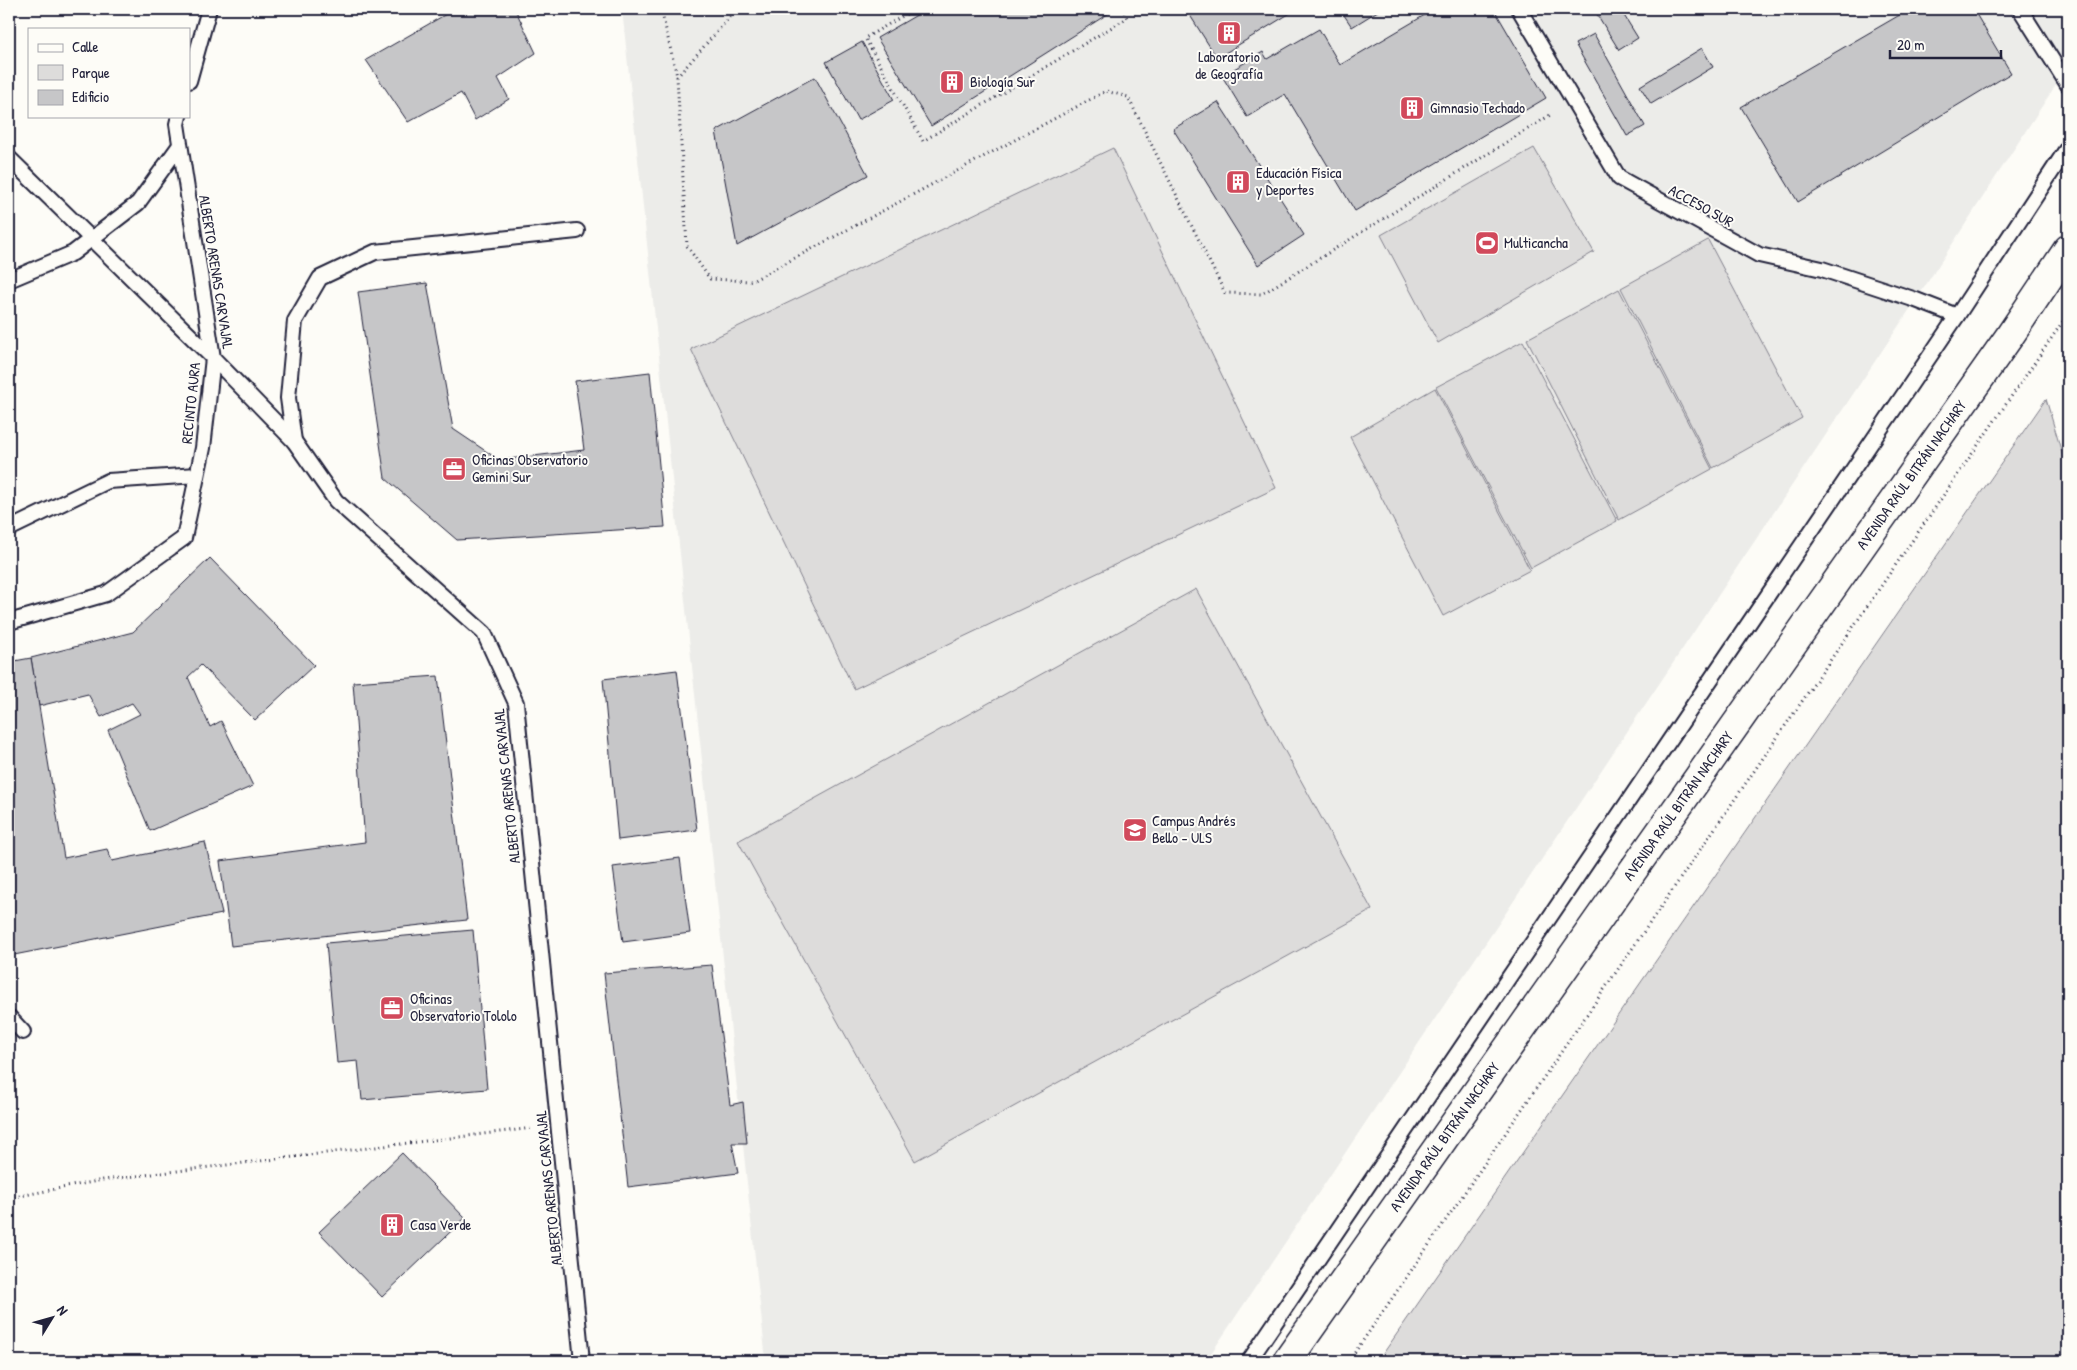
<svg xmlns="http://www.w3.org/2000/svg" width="2077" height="1370" viewBox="0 0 2077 1370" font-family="'Patrick Hand',sans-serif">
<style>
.built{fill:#ecece9}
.green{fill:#dddcdb;stroke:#807f8b}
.building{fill:#c6c6c8;stroke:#22223b}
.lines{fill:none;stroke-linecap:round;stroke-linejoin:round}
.service-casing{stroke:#22223b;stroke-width:18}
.secondary-casing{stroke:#22223b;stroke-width:31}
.path{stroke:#22223b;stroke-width:3;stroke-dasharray:1 4;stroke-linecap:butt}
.service{stroke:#fdfcf7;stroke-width:14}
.secondary{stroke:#fdfcf7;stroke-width:28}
.labels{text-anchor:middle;stroke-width:4;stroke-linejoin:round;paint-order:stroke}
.poi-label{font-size:15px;fill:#22223b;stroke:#fdfcf7;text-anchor:start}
.street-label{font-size:15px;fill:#22223b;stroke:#fdfcf7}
</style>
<rect width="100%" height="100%" fill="#fdfcf7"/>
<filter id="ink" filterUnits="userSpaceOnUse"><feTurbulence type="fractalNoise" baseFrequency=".02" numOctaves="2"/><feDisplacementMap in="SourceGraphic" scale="10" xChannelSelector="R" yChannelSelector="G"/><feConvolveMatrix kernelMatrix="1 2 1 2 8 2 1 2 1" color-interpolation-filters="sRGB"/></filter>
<g filter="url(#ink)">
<path class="built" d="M622,9H2068V66L1916,300L1206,1361H766Z"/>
<g class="green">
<path d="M1113,148L1276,488L854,689L691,349Z"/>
<path d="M1534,148L1594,252L1438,343L1381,235Z"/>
<path d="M1708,240L1802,418L1713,468L1621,288Z"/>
<path d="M1619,289L1712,469L1619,520L1527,339Z"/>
<path d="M1523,341L1617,521L1531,568L1436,387Z"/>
<path d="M1435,388L1530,570L1443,616L1350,437Z"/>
<path d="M2046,399L2068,474V1361H1378Z"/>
<path d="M1196,589L1372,910L915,1161L738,841Z"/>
</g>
<g class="building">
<path d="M455,9H515L536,53L498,78L509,99L475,120L461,93L408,122L366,60Z"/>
<path d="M927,9H1114V10L931,126L877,38Z"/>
<path d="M1186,9H1297L1217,58Z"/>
<path d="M1340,9H1381L1352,27Z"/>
<path d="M1435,9H1494L1546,98L1355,211L1285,94L1247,117L1222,76L1263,52L1267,59L1319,29L1340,65Z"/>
<path d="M1599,9H1620L1638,38L1619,50L1595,11Z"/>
<path d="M1910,9H1973L2011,73L1798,202L1741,107Z"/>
<path d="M1594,34L1645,126L1627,136L1575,44Z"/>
<path d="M862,42L894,100L858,120L826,62Z"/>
<path d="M1702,48L1713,67L1651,104L1640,86Z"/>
<path d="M815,77L868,175L737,246L716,131Z"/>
<path d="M1218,102L1304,235L1258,265L1173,129Z"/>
<path d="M427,283L453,429L499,460L584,450L575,381L650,372L665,527L457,540L385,478L358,292Z"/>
<path d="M210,558L314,665L255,720L201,665L188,677L210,727L221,721L253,786L150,831L108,730L140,714L132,703L101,717L88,694L39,706L31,658L133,632Z"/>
<path d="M31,658L64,858L107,849L112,861L205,842L222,914L9,956V662Z"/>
<path d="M677,670L697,830L618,840L603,679Z"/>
<path d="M438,676L467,920L231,946L220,861L365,842L353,682Z"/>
<path d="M680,858L690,933L623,942L613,867Z"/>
<path d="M473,930L487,1089L362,1100L358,1061L337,1063L326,943Z"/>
<path d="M712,965L730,1105L743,1102L747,1143H732L738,1173L628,1187L604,973Z"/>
<path d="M402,1153L465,1218L382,1297L319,1232Z"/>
</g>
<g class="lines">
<defs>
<g id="service">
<path d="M1519,9L1619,178L1759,255L1822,269L1916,300L1957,316"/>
<path d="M2020,9L2068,85"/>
<path d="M189,81L209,9"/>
<path d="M179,116L177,124L213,358L294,441L336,501L484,633L516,703L582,1361"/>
<path d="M9,158L213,358L203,448L184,538L106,594L9,622"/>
<path d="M9,280L73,253L138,203L180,145"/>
<path d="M294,441L288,398L295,321L320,278L375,252L577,231"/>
<path d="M9,529L108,481L197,475"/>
<path d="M9,1017L23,1032"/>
<path d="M1249,1361L1957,316L2068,147"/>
</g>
<g id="secondary">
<path id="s1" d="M1287,1361L2009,337L2068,249"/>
</g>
</defs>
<use href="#service" class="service-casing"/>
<use href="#secondary" class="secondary-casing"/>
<g class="path">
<path d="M661,9L677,76"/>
<path d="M737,9L677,77L687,246L710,279L752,281L1106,91L1128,97L1225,293L1262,294L1552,114"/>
<path d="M915,9L865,38L923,141L1127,18L1123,9"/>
<path d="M9,1198L103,1180L533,1128"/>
<path d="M1349,1361L2068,314"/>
</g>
<use href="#service" class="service"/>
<use href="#secondary" class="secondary"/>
</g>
</g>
<defs>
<symbol id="building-square" viewBox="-11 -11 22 22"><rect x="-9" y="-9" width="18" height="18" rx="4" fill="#d1495b" stroke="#fdfcf7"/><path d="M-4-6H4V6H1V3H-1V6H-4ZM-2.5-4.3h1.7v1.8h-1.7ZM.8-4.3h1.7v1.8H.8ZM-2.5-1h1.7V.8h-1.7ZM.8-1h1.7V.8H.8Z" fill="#fff"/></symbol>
<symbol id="stadium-square" viewBox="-11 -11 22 22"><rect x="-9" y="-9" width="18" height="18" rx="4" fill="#d1495b" stroke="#fdfcf7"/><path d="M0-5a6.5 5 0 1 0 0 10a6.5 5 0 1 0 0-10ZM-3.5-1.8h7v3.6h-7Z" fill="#fff"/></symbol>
<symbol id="office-square" viewBox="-11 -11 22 22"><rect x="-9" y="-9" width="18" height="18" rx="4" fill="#d1495b" stroke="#fdfcf7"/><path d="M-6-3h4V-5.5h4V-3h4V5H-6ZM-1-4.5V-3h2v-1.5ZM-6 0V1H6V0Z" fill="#fff"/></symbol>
<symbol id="university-square" viewBox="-11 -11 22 22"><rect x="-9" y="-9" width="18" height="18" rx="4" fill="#d1495b" stroke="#fdfcf7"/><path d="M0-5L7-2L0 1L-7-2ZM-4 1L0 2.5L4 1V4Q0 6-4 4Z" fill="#fff"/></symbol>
</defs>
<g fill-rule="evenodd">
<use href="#building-square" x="1215" y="19" width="28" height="28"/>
<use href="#building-square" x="938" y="68" width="28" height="28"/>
<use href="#building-square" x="1398" y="94" width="28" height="28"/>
<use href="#building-square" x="1224" y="168" width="28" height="28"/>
<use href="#stadium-square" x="1473" y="229" width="28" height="28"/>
<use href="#office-square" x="440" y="455" width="28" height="28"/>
<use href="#university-square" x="1121" y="816" width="28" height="28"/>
<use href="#office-square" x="378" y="994" width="28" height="28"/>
<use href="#building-square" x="378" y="1211" width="28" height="28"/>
</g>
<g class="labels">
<g class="poi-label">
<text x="1229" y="62" text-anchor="middle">Laboratorio<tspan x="1229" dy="17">de Geografía</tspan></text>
<text x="970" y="87">Biología Sur</text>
<text x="1430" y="113">Gimnasio Techado</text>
<text x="1256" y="178">Educación Física<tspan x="1256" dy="17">y Deportes</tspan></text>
<text x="1504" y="248">Multicancha</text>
<text x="472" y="465">Oficinas Observatorio<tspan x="472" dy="17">Gemini Sur</tspan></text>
<text x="1152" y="826">Campus Andrés<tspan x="1152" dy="17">Bello - ULS</tspan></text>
<text x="410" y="1004">Oficinas<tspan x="410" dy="17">Observatorio Tololo</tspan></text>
<text x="410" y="1230">Casa Verde</text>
</g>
<g class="street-label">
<text transform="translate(1701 206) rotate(29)" y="5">ACCESO SUR</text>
<text transform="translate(216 272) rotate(81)" y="5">ALBERTO ARENAS CARVAJAL</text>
<text transform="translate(191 403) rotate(-84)" y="5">RECINTO AURA</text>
<text dy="5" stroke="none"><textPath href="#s1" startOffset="1084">AVENIDA RAÚL BITRÁN NACHARY</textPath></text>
<text transform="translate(507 786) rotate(-96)" y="5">ALBERTO ARENAS CARVAJAL</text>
<text dy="5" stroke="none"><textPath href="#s1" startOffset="679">AVENIDA RAÚL BITRÁN NACHARY</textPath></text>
<text dy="5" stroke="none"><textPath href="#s1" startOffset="274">AVENIDA RAÚL BITRÁN NACHARY</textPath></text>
<text transform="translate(549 1188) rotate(-96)" y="5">ALBERTO ARENAS CARVAJAL</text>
</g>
</g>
<rect width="2077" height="1370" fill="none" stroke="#fdfcf7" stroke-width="30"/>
<rect x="15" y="15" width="2047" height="1340" fill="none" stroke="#22223b" stroke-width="2" filter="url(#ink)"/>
<rect x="28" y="28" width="162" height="90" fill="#fdfcf7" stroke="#a5a5ac"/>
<rect x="38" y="44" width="25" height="8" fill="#fdfcf7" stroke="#a5a5ac"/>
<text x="72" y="52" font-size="15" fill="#22223b">Calle</text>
<rect x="38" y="65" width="25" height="15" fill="#dddcdb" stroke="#a5a5ac"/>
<text x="72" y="78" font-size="15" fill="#22223b">Parque</text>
<rect x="38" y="90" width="25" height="15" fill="#c6c6c8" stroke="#a5a5ac"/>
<text x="72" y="102" font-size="15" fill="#22223b">Edificio</text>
<g transform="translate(52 1318) rotate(53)" stroke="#fdfcf7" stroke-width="4" paint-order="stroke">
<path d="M0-4L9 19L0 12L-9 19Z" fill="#22223b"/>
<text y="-8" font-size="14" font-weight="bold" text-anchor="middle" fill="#22223b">N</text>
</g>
<path d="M1890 50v8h111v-8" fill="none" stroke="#22223b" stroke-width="2.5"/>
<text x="1897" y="50" font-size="15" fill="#22223b" stroke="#fdfcf7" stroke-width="4" paint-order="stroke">20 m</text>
</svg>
